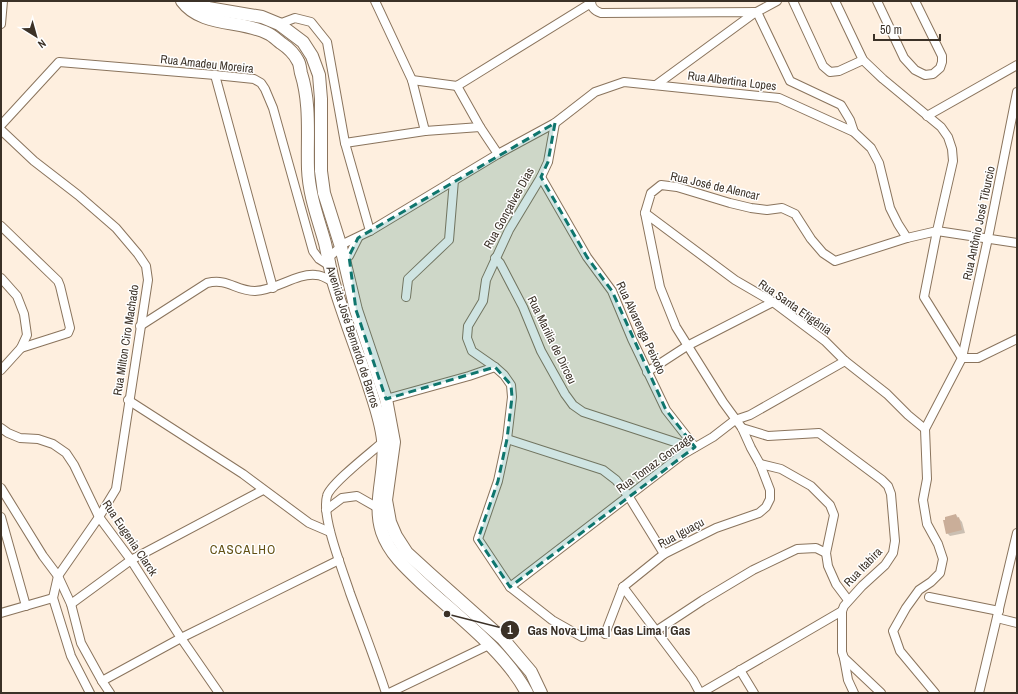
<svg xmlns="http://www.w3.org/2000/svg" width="1018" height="694" viewBox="0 0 1018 694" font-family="'Archivo Narrow',sans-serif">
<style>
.shadow{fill:#0003}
.building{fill:#caae99}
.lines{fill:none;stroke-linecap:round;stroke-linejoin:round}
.minor-casing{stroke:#8a745d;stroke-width:10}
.secondary-casing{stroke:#8a745d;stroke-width:14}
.minor{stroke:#fff;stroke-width:8}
.secondary{stroke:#fff;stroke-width:12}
.marked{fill:#0f766e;fill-opacity:0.2;stroke:#0f766e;stroke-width:3;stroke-dasharray:8 5;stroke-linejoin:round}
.labels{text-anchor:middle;stroke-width:3;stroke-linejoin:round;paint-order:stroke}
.street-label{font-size:12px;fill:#3b3127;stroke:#fff}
.neighbourhood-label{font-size:13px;letter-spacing:1px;fill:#625013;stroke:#fff}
.leader{fill:none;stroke:#3b3127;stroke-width:1.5}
.callout-dot{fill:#3b3127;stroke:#fff;stroke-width:1.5}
.mark-label{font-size:12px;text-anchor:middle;font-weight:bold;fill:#fff}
.callout-label{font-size:13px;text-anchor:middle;font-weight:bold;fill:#3b3127;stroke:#fff;stroke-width:3;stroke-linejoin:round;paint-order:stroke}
</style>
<rect width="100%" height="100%" fill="#feefdf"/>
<path class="shadow" d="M956,515L962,522L965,533L950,536L947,533Z"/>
<path class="building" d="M956,514L957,518L959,517L962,530L946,534L943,520H945V517Z"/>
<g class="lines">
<defs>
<g id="minor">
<path d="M375,1L412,80L425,131"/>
<path d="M591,1C591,8 595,11 601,13L757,12L790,81L841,105L850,120L854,132"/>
<path d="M793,1L823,66L830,72L839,71L863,60"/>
<path d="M835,1L863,60L883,79L941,127L948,137L952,149L953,161L937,231L924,297L962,358"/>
<path d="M877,1L904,58L915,70L925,75L933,74L940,68L942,62V56L915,1"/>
<path d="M1,24L3,1"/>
<path d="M279,24L295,18L311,22L327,42L345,143L370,231"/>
<path d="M215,75L273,288"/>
<path d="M412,80L457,86L591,3"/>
<path d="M656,85L753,14L777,1"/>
<path d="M457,86L480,127"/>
<path d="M927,116L1017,65"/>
<path d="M555,123L548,162L541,177L509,230L486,280L483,301L468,326L467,338L472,351L495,367L504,375L511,385L512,397L507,439L498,481L478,539L510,587L552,620L582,637"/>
<path d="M1,125L59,62L215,75L254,79L261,83L265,89L273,108L313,251L319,259L330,266"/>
<path d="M1,130L34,161L78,195L116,228L138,254L146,266L148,280L116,489L99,517L58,576L53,598L71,656L90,693"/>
<path d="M345,143L425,131L480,127L498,154"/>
<path d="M541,177L587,257L612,291L632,339L666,410L695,447"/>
<path d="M645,213L735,280L773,302L825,341L845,361L887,394L908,415L925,429"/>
<path d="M1,226L58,281L60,286L70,328L68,333L21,348"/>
<path d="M349,256L358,238"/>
<path d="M328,258L345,243L370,231L498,154L555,123L595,92L624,82L779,98L854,132L871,148L879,163L890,208L898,224L907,238L937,231L1017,243"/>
<path d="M495,258L500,263L523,307L541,351L565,394L573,405L583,412L693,448"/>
<path d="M1,278L17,296L24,314L27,335L21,348L1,370"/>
<path d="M406,297L408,279L449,240L454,180"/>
<path d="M140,326L207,283C229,278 235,291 255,291C277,290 296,273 316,275C322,275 328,279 333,282"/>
<path d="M962,358H978L1017,339"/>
<path d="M647,372L687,346L773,302"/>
<path d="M386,399L469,376L495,367"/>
<path d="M128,400L243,474L309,523L330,532"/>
<path d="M1,428L8,433L20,438L38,439L53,444L66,453L74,465L99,517L131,560L181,638L219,693"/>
<path d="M742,428L768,436L819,433L882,480L888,486L891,494L895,541L893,553L885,565L862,586L844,606L842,611V652L844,658L881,693"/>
<path d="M507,439L603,470L616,480L629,497L664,554"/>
<path d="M384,441C373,451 330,484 327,496C321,517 343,571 350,593C362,626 375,659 386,693"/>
<path d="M760,464L781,469L811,486L830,505L834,515L826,553L828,566L836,584L848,600"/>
<path d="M1,488L43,556L58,576L71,604L81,643L102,681L110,693"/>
<path d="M326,510L342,498L357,496L378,508"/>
<path d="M1,517L26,606"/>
<path d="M510,587L682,455L713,437L735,420L750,415L845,361"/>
<path d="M623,587L664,554L716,528L759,513L766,507L770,499V490L760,464L751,448L742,428L723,402L676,327L660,287L645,213L651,193L661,185L677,187L730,203L751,208L767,210L782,208L795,214L811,239L823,253L835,261L907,238"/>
<path d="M623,587L693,680L700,693"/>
<path d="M929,597L999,611"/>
<path d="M71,604L131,560L263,490"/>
<path d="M1,613L53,598"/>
<path d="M997,618L1017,623"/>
<path d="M656,631L703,600L753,570L797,549L816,548L826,553"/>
<path d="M605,634L623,587"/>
<path d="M844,658L848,680L854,693"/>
<path d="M740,670L754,693"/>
<path d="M102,681L181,638L339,560"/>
<path d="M389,693L489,645"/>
<path d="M701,693L842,611"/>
<path d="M935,693L900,651L893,631L906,608L919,590L931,582L940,573L943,559L938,544L927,524L923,500L927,479L925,429L962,358L988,238L1017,92"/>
<path d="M979,693L1017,533"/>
</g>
<g id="secondary">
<path d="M182,1C201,27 241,20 267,33C272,35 276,39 281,43C287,47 294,53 298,61C300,64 300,69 301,73C311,105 307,136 308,169C309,195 318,218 325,243C328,256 330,270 334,284C344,317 357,350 368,383C374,402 381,420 383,440C387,470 372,502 382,532C390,555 409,571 426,587C460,618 506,653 527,693"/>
<path d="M196,1L208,8L262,17L279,24L303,42L312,56L319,75L321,99V171L324,193L341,247L356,310L386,399L394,442L386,500L390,522L396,536L407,553L430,574L503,639L531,672L541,693"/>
</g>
</defs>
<use href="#minor" class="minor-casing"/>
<use href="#secondary" class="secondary-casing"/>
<use href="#minor" class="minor"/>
<use href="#secondary" class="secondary"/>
</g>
<path class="marked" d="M555,123L548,162L541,177L587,257L612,291L666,410L695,447L510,587L478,539L498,481L507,439L512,397L511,385L495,367L386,399L356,310L349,256L358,238Z"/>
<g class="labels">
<g class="street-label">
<text transform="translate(207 64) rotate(6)" y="4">Rua Amadeu Moreira</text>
<text transform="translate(732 81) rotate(7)" y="4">Rua Albertina Lopes</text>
<text transform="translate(715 186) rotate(13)" y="4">Rua José de Alencar</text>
<text transform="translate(509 208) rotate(-61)" y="4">Rua Gonçalves Dias</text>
<text transform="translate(979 223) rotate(-78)" y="4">Rua Antônio José Tiburcio</text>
<text transform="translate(795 307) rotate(35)" y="4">Rua Santa Efigênia</text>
<text transform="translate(641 328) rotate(65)" y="4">Rua Alvarenga Peixoto</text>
<text transform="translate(353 337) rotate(72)" y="4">Avenida José Bernardo de Barros</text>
<text transform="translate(126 340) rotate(-81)" y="4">Rua Milton Ciro Machado</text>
<text transform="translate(552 340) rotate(64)" y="4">Rua Marilia de Dirceu</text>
<text transform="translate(655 463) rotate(-36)" y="4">Rua Tomaz Gonzaga</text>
<text transform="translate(681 533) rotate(-28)" y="4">Rua Iguaçu</text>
<text transform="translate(130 538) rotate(56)" y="4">Rua Eugenia Clarck</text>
<text transform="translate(863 567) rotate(-46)" y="4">Rua Itabira</text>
</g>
<g class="neighbourhood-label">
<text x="243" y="554">CASCALHO</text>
</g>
</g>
<path class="leader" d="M447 614L510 630"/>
<g class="callout-dot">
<circle cx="447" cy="614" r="4"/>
<circle cx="510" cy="630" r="10"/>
</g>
<g class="mark-label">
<text x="510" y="634">1</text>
</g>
<g class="callout-label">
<text x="609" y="635">Gas Nova Lima | Gas Lima | Gas</text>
</g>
<rect width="1018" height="694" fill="none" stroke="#3b3127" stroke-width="4"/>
<g transform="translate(36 36) rotate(143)" stroke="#ffffff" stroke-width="3" paint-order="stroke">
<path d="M0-3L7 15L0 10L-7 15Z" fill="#3b3127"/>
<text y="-6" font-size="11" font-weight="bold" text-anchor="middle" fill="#3b3127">N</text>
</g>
<path d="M874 34v6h66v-6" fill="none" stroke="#3b3127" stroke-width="2"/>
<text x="880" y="34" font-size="12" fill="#3b3127" stroke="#ffffff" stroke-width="3" paint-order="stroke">50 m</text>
</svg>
